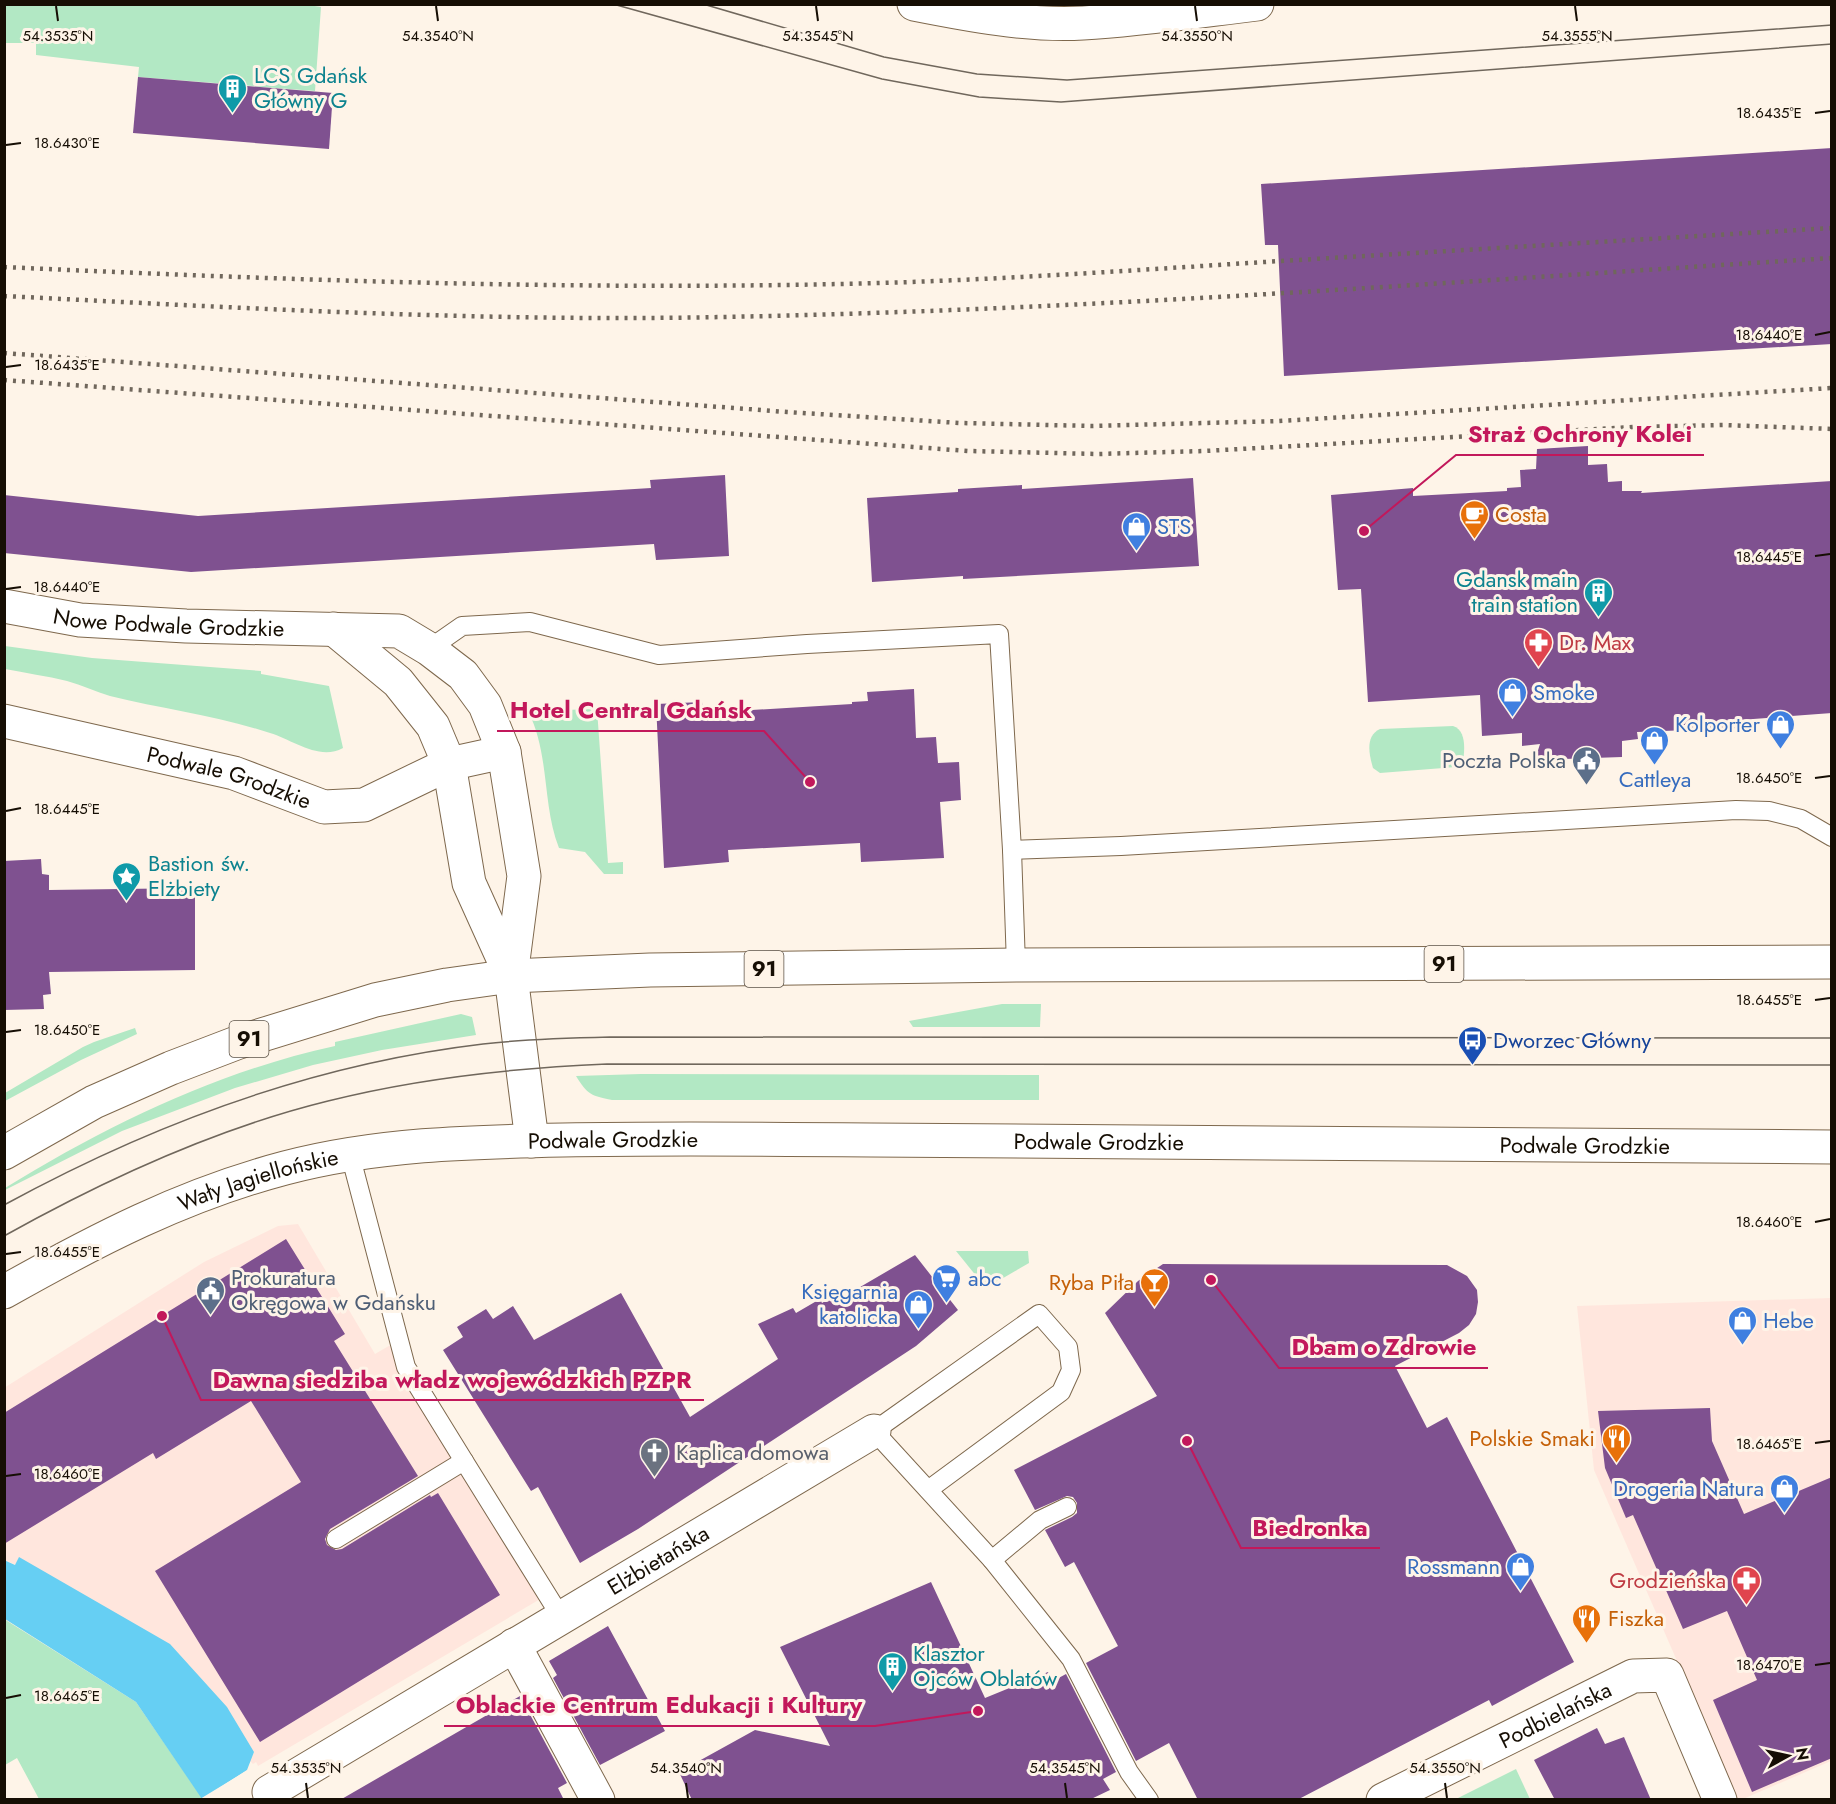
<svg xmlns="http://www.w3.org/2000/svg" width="1836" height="1804" viewBox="0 0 1836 1804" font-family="Jost,sans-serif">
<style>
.commercial{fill:#ffe6dd}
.green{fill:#b2e8c4}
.water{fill:#66cff3}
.pier{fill:#fef4e8}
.building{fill:#7f5190}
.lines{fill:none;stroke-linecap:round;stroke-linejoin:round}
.lane-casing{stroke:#7e684d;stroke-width:20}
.street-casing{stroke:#7e684d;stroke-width:35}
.secondary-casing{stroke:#7e684d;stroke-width:35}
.primary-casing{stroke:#7e684d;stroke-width:35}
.lane{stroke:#fff;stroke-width:18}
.street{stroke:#fff;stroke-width:33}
.secondary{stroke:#fff;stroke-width:33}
.primary{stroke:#fff;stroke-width:33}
.tram{stroke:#70675c;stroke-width:1.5}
.rail{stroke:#70675c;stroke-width:4.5;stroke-dasharray:3 6;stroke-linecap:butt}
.ticks{fill:none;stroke:#160e04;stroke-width:2}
.labels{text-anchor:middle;stroke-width:6;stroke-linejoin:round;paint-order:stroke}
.shield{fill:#fef4e8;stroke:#5c5348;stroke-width:1.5}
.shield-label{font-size:21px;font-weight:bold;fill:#160e04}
.culture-label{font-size:22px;fill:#0d838f;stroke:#fef4e8;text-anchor:start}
.food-label{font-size:22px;fill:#c56008;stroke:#fef4e8;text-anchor:start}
.shop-label{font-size:22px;fill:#366cbe;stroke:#fef4e8;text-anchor:start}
.street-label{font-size:22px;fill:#160e04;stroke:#fef4e8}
.health-label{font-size:22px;fill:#be3a42;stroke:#fef4e8;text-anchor:start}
.service-label{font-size:22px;fill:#4e5e75;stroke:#fef4e8;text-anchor:end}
.transit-label{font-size:22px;fill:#164399;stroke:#fef4e8;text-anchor:start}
.worship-label{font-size:22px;fill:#5b616d;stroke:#fef4e8;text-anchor:start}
.ticks-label{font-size:15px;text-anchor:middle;fill:#160e04;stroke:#fef4e8;stroke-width:6;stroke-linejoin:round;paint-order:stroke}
.leader{fill:none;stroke:#c2185b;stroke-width:2}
.callout-dot{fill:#c2185b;stroke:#fef4e8;stroke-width:2}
.callout-label{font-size:24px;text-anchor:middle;font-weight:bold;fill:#c2185b;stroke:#fef4e8;stroke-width:6;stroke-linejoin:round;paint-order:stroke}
</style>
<rect width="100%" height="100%" fill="#fef4e8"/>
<g class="commercial">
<path d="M298,1224L375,1354L399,1340L547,1595L258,1766L256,1762L253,1764L250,1761L254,1752L19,1557L16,1565L5,1560L4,1388L204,1262L278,1226Z"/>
<path d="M1831,1298V1761L1743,1799H1737L1594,1470L1577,1306Z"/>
</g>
<g class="green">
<path d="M302,4L321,7L315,91L138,77L139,67L36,55V43H5V5Z"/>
<path d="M5,646L92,658L261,671V674L329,686L343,748C319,761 293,740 270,733C218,716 163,709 110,696C96,692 82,685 67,681C47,676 25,673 5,669Z"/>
<path d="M597,709L608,863L623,862V874H604L585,852L559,848C542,805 550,754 528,711Z"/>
<path d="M1453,726C1466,730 1465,749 1463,761L1456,767L1380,773L1373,768C1369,754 1365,736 1380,729Z"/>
<path d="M1002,1004H1041L1040,1027H913L909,1021Z"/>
<path d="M461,1014L472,1017L476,1035L382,1050L313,1065L235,1088L122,1131L5,1190V1188C108,1125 216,1072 335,1046V1042Z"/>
<path d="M135,1028L137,1034L81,1060L5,1101V1093L83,1047L94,1042Z"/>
<path d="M641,1074L1039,1075V1100H612C591,1096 587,1094 576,1076Z"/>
<path d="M956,1251H1028L1029,1263L986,1288Z"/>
<path d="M4,1619L136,1702L202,1798L39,1799L17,1758L5,1765Z"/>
<path d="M1516,1769L1530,1799H1456Z"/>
</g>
<path class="water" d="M19,1557L170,1644L227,1707L254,1752L247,1770L202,1799L136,1702L5,1619L4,1560L15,1565Z"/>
<path class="pier" d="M251,1768L250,1770L267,1800L200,1799Z"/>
<g class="building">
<path d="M138,77L333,93L329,149L133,133Z"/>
<path d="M1832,148V344L1284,376L1278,245H1265L1261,184Z"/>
<path d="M1588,446V465L1607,464L1608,482L1622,481V491H1642L1641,493L1832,481V713L1740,720L1741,728L1637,732L1638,739L1622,741V757L1535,760L1540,744L1522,746V733L1482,736L1480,695L1368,702L1361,589L1338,590L1331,495L1413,488V496L1507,491V488L1521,487L1520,470L1536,469L1537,449Z"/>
<path d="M725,475L729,556L656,560L654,544L191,572L4,553V495L198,516L651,488L650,480Z"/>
<path d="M1193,478L1199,566L963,579V576L872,582L867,498L958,492V489L1022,485V489Z"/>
<path d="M914,689L916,738L936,737L938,763L959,762L961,800L940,802L944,858L861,862L860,843L728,850L729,862L664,868L656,704L702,702L703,711L719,710V712L852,704V702L868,701L867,692Z"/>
<path d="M41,859L42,874L49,875V890L195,888V970L49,972L51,994L43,995L44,1009L4,1010V861Z"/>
<path d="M286,1239L345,1334L334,1341L418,1476L330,1529L325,1539L327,1545L336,1550L342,1549L430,1495L431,1497L438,1493L500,1595L260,1742L155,1571L301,1482L251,1401L156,1459L153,1453L4,1544V1413Z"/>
<path d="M915,1255L958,1310L916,1346L638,1529L580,1563L538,1487L531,1491L443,1350L463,1337L457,1327L486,1309L493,1319L513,1306L534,1340L621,1293L690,1417L778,1359L758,1324L793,1308L796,1313L820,1299L822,1303L840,1292L843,1297Z"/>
<path d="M1163,1264L1447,1265L1467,1276L1477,1290L1478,1302L1476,1314L1469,1325L1459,1333L1395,1366L1427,1428L1447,1417L1574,1662L1492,1706L1489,1700L1297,1800H1198L1169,1743L1136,1761L1086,1663L1118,1646L1074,1562L1065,1567L1045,1530L1072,1517L1077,1513V1503L1073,1497L1067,1496L1035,1510L1014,1470L1157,1396L1105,1313L1138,1281Z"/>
<path d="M1710,1408L1712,1441L1744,1514L1832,1477V1758L1752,1792L1713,1700L1757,1680L1727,1611L1683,1629L1633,1515L1626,1518L1605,1468L1598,1411Z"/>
<path d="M931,1582L985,1698L1048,1672L1053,1681L1066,1674L1116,1772L1103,1779L1110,1790L1089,1800H692L679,1772L755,1730L830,1746L780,1647Z"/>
<path d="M608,1626L665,1731L600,1765L553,1678L557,1675L549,1661Z"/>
<path d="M520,1696L567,1783L558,1788L564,1800H340Z"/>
<path d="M1597,1728L1605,1744L1624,1737L1651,1800H1555L1534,1760Z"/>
</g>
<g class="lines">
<defs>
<g id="lane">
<path d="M429,649L462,626L530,622L659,655L807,644L999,634L1012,850L1016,965"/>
<path d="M1012,850L1121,846L1736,810L1769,811L1801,819L1832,837"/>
<path d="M350,1154L406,1367L464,1461"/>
<path d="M928,1490L1061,1392L1071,1370L1068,1347L1039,1314L874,1431L992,1560L1071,1659L1129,1772L1149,1800"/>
<path d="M336,1539L464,1461L561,1617"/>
<path d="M992,1560L1040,1520L1067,1507"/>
</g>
<g id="street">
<path id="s1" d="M4,721L234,773L324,807L364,805L449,764L504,752"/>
<path d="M514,1645L598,1800"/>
<path id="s2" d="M269,1792L874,1431"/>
<path id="s3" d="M1383,1800L1633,1676L1667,1675L1720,1800"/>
</g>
<g id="secondary">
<path d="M914,4C970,15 1026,26 1083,23C1141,20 1199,11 1257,4"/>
<path id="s4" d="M4,606L80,620L186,626L399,631L429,649L463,675L485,705L504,752L524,876L511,976L532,1141"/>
<path d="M334,629L398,682L433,726L449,764L469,883L511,976"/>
</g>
<g id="primary">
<path d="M4,1153L94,1102L171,1068L239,1042L375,1000L447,985L511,976L650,970L1016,965L1832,962"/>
<path id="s5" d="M4,1292C96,1240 183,1195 285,1168C376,1144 469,1142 563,1140C665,1138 768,1139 871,1140C1191,1142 1511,1145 1832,1147"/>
</g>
</defs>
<use href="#lane" class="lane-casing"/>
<use href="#street" class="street-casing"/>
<use href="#secondary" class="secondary-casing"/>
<use href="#primary" class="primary-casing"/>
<use href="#lane" class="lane"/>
<use href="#street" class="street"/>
<use href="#secondary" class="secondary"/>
<use href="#primary" class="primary"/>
<g class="tram">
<path d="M613,4L882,79L979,97L1061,102L1832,44"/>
<path d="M703,4L884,57L977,74L1067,80L1832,25"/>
<path d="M4,1205C154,1123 313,1064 483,1044C525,1039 567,1038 610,1037L1832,1038"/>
<path d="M4,1236C106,1179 214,1129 328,1101C419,1078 513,1068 607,1064L1832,1065"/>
</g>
<g class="rail">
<path d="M4,267C283,280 561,290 840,284C987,281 1134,270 1281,261C1465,250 1648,239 1832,228"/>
<path d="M4,296C243,308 482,322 721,317C1092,310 1462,281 1832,258"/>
<path d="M4,353L787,412L960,423L1093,426L1279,421L1832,388"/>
<path d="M4,380L968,451L1098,454L1204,451L1634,427L1723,425L1832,429"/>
</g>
</g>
<path class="ticks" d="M56,6L58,21M436,6L438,21M816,6L818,21M1195,6L1197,21M1575,6L1577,21M1815,113L1830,111M6,145L21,143M1815,335L1830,332M6,367L21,365M1815,556L1830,554M6,589L21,587M1815,778L1830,776M6,811L21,808M1815,1000L1830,998M6,1032L21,1030M1815,1222L1830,1219M6,1254L21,1252M1815,1443L1830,1441M6,1476L21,1474M1815,1665L1830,1663M6,1698L21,1695M306,1783L308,1798M686,1783L688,1798M1065,1783L1067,1798M1445,1783L1447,1798"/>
<defs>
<symbol id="building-pin" viewBox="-11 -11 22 30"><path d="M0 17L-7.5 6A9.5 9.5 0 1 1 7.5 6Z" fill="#0f9aa8" stroke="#fef4e8"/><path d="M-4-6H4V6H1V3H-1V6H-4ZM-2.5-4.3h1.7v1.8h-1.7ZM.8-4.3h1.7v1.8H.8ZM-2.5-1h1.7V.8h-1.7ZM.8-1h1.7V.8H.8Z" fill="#fff"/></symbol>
<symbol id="cafe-pin" viewBox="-11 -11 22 30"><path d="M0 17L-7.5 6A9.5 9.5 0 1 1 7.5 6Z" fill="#e8710a" stroke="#fef4e8"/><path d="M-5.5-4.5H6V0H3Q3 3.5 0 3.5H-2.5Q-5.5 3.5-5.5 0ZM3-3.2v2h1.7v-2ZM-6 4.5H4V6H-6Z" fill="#fff"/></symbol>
<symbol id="shop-pin" viewBox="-11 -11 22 30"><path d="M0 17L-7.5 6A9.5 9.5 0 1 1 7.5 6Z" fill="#3f7fe0" stroke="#fef4e8"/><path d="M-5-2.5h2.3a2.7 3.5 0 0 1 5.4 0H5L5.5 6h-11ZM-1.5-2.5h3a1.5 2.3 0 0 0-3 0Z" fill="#fff"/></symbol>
<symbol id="pharmacy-pin" viewBox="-11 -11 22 30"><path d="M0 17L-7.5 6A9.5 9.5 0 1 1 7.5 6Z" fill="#e0444e" stroke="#fef4e8"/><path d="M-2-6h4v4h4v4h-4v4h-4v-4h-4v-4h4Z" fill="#fff"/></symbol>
<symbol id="civic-pin" viewBox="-11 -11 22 30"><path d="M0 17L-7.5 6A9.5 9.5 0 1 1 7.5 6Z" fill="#5c6f8a" stroke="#fef4e8"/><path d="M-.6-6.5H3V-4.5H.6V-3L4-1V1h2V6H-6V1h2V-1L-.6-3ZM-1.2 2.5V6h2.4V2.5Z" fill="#fff"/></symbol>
<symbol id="sight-pin" viewBox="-11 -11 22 30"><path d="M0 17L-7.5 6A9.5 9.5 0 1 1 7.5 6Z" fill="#0f9aa8" stroke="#fef4e8"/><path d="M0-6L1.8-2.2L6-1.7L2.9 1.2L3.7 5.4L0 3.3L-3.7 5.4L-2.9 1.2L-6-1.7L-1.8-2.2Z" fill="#fff"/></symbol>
<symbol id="bus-pin" viewBox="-11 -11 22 30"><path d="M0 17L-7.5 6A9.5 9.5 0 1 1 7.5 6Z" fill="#1a4fb4" stroke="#fef4e8"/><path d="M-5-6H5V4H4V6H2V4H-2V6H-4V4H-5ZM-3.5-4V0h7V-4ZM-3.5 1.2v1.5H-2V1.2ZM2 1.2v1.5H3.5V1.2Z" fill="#fff"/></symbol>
<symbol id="supermarket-pin" viewBox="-11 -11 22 30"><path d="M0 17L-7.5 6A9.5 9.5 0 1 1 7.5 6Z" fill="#3f7fe0" stroke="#fef4e8"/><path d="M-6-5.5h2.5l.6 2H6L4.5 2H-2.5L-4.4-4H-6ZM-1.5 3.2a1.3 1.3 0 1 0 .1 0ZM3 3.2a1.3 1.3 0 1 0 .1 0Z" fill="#fff"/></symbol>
<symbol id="bar-pin" viewBox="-11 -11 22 30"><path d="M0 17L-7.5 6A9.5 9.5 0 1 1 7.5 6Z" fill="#e8710a" stroke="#fef4e8"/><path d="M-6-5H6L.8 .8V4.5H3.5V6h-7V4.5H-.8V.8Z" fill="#fff"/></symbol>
<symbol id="restaurant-pin" viewBox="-11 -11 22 30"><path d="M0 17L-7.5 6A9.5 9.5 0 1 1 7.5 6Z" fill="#e8710a" stroke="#fef4e8"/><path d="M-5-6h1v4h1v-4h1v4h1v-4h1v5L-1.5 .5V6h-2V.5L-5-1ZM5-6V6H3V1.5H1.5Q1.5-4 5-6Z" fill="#fff"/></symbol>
<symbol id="church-pin" viewBox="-11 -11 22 30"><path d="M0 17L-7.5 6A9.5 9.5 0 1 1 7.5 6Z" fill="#6b7280" stroke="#fef4e8"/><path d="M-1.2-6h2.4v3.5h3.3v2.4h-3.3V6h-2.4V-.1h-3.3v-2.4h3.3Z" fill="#fff"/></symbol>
</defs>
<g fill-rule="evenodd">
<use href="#building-pin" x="216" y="72" width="33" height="45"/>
<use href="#cafe-pin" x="1458" y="498" width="33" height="45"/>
<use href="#shop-pin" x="1120" y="510" width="33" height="45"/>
<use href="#building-pin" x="1582" y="576" width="33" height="45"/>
<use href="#pharmacy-pin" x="1522" y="626" width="33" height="45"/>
<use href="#shop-pin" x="1496" y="676" width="33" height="45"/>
<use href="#shop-pin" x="1764" y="708" width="33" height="45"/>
<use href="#shop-pin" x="1638" y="724" width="33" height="45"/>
<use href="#civic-pin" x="1570" y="744" width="33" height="45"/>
<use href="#sight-pin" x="110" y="860" width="33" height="45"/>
<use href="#bus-pin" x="1456" y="1024" width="33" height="45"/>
<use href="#supermarket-pin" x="930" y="1262" width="33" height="45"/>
<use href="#bar-pin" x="1138" y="1266" width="33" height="45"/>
<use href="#civic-pin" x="194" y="1274" width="33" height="45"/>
<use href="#shop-pin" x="902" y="1288" width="33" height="45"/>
<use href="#shop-pin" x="1726" y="1304" width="33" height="45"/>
<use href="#restaurant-pin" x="1600" y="1422" width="33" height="45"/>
<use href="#church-pin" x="638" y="1436" width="33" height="45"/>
<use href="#shop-pin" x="1768" y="1472" width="33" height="45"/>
<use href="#shop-pin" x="1504" y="1550" width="33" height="45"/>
<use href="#pharmacy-pin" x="1730" y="1564" width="33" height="45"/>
<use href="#restaurant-pin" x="1570" y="1602" width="33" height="45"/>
<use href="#building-pin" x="876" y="1650" width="33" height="45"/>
</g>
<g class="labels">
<g class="shield">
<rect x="1424.5" y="946" width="39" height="36" rx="4.5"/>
<rect x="744.5" y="951" width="39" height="36" rx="4.5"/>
<rect x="229.5" y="1021" width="39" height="36" rx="4.5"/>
</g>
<g class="shield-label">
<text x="1444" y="971">91</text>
<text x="764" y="976">91</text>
<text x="249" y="1046">91</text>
</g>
<g class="culture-label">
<text x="254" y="83">LCS Gdańsk<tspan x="254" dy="25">Główny G</tspan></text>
<text x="1578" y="587" text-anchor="end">Gdansk main<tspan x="1578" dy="25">train station</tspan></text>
<text x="148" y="871">Bastion św.<tspan x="148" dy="25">Elżbiety</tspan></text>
<text x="913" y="1661">Klasztor<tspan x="913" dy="25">Ojców Oblatów</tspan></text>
</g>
<g class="food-label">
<text x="1495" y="522">Costa</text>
<text x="1134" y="1290" text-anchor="end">Ryba Piła</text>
<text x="1595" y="1446" text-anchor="end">Polskie Smaki</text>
<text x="1608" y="1626">Fiszka</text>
</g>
<g class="shop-label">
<text x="1157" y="534">STS</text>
<text x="1533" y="700">Smoke</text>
<text x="1760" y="732" text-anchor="end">Kolporter</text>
<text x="1655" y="787" text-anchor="middle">Cattleya</text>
<text x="968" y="1286">abc</text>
<text x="898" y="1299" text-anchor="end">Księgarnia<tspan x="898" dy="25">katolicka</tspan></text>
<text x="1763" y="1328">Hebe</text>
<text x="1764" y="1496" text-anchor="end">Drogeria Natura</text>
<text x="1500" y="1574" text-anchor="end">Rossmann</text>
</g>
<g class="street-label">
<text dy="8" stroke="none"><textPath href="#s4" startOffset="166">Nowe Podwale Grodzkie</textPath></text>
<text dy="8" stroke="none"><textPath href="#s1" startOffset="232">Podwale Grodzkie</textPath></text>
<text dy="8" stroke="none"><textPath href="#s5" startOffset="638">Podwale Grodzkie</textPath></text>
<text dy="8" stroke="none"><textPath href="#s5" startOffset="1124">Podwale Grodzkie</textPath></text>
<text dy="8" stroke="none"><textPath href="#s5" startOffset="1610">Podwale Grodzkie</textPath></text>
<text dy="8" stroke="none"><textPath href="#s5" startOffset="279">Wały Jagiellońskie</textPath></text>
<text dy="8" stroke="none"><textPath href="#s2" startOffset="453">Elżbietańska</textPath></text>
<text dy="8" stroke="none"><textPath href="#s3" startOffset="192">Podbielańska</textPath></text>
</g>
<g class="health-label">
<text x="1559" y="650">Dr. Max</text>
<text x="1726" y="1588" text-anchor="end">Grodzieńska</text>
</g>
<g class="service-label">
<text x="1566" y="768">Poczta Polska</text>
<text x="231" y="1285" text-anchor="start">Prokuratura<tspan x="231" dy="25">Okręgowa w Gdańsku</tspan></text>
</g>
<g class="transit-label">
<text x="1493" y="1048">Dworzec Główny</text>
</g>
<g class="worship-label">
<text x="676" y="1460">Kaplica domowa</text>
</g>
</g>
<g class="ticks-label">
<text x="58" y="41">54.3535°N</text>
<text x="438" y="41">54.3540°N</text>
<text x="818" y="41">54.3545°N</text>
<text x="1197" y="41">54.3550°N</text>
<text x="1577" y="41">54.3555°N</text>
<text x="1769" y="118">18.6435°E</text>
<text x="67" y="148">18.6430°E</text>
<text x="1769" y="340">18.6440°E</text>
<text x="67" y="370">18.6435°E</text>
<text x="1769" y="562">18.6445°E</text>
<text x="67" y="592">18.6440°E</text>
<text x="1769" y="783">18.6450°E</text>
<text x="67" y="814">18.6445°E</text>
<text x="1769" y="1005">18.6455°E</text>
<text x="67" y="1035">18.6450°E</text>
<text x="1769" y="1227">18.6460°E</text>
<text x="67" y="1257">18.6455°E</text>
<text x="1769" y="1449">18.6465°E</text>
<text x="67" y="1479">18.6460°E</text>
<text x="1769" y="1670">18.6470°E</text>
<text x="67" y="1701">18.6465°E</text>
<text x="306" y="1773">54.3535°N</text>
<text x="686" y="1773">54.3540°N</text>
<text x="1065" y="1773">54.3545°N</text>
<text x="1445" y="1773">54.3550°N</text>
</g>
<path class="leader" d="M1364 531L1456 455H1704M810 782L764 731H497M1211 1280L1279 1368H1488M162 1316L201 1400H704M1187 1441L1241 1548H1380M978 1711L875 1726H444"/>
<g class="callout-dot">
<circle cx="1364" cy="531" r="6"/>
<circle cx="810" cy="782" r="6"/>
<circle cx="1211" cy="1280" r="6"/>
<circle cx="162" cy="1316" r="6"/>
<circle cx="1187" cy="1441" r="6"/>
<circle cx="978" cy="1711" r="6"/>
</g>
<g class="callout-label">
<text x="1580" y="442">Straż Ochrony Kolei</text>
<text x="631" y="718">Hotel Central Gdańsk</text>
<text x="1384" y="1355">Dbam o Zdrowie</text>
<text x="452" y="1388">Dawna siedziba władz wojewódzkich PZPR</text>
<text x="1310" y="1536">Biedronka</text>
<text x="659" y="1713">Oblackie Centrum Edukacji i Kultury</text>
</g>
<rect width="1836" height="1804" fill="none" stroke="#160e04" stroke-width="12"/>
<g transform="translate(1788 1756) rotate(82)" stroke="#fef4e8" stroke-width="4.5" paint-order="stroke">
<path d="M0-4.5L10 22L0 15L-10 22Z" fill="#160e04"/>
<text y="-9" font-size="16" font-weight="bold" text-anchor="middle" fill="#160e04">N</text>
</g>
</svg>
